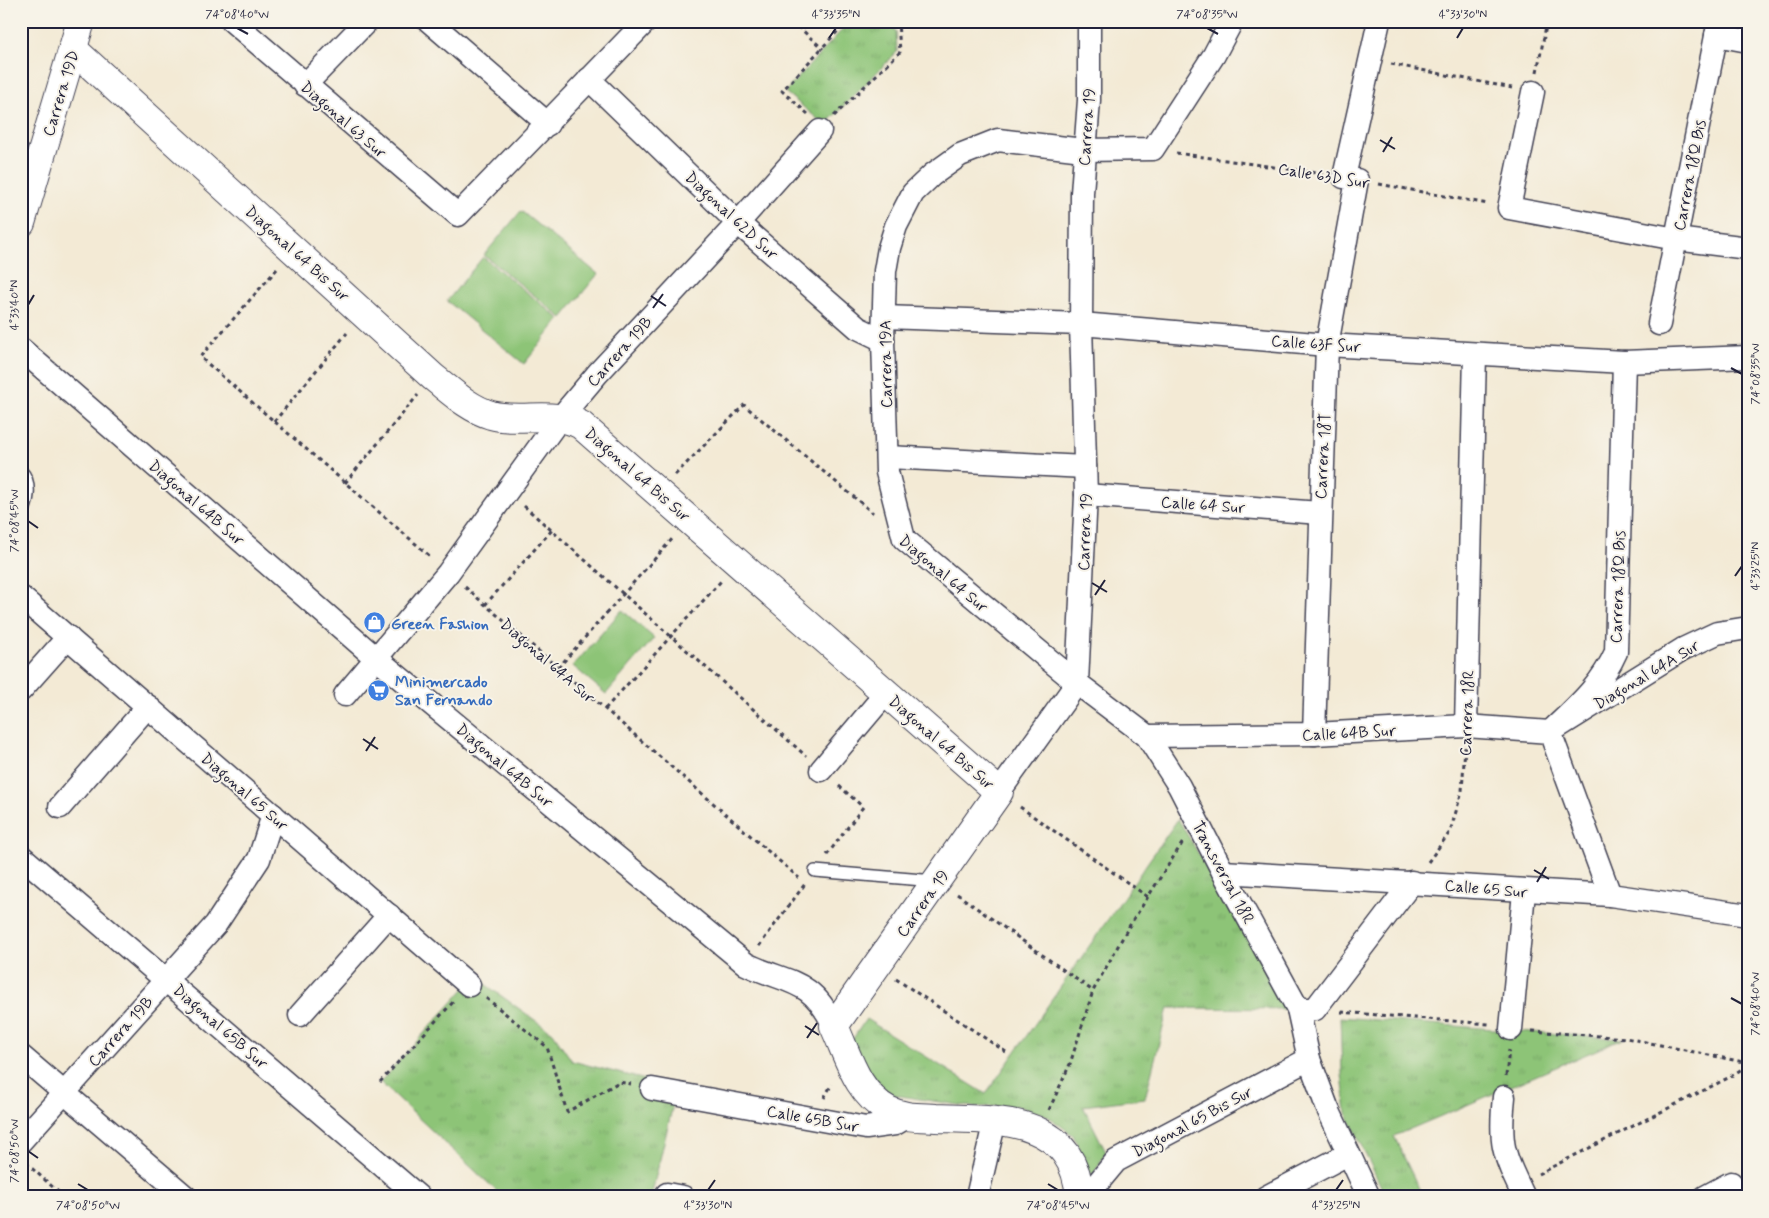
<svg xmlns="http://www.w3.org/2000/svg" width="1769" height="1218" viewBox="0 0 1769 1218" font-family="Mynerve,sans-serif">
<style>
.grass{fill:url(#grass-tufts);stroke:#587359}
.pitch{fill:#8dc477;stroke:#587359}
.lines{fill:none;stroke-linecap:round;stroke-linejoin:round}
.service-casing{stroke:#414052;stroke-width:14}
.minor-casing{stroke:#414052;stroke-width:25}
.tertiary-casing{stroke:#414052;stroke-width:30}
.path{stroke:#414052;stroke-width:3;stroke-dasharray:4 4;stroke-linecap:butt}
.service{stroke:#fff;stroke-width:11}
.minor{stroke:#fff;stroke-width:22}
.tertiary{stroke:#fff;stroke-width:28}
.ticks{fill:none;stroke:#22223b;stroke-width:2}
.labels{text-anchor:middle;stroke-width:4;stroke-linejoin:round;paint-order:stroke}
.street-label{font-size:16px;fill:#22223b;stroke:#f7f3e8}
.shop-label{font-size:16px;font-weight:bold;fill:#366cbe;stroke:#f7f3e8;text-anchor:start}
.neatline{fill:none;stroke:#22223b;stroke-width:2}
.ticks-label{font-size:12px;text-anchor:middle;fill:#22223b}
</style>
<defs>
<pattern id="grass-tufts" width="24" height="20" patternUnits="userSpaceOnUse" patternTransform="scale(1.25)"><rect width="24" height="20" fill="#8dc477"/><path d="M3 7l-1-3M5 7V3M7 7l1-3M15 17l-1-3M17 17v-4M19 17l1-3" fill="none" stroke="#79a868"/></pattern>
</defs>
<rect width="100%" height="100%" fill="#f7f3e8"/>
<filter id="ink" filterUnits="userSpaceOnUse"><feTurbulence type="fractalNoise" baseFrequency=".02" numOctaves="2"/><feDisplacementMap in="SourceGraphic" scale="10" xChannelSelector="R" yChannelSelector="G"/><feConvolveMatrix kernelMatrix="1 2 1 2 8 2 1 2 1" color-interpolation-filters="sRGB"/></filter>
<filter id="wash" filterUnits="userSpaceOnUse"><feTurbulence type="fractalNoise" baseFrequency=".0096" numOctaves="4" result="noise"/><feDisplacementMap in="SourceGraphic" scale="20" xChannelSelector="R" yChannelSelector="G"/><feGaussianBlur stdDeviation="1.12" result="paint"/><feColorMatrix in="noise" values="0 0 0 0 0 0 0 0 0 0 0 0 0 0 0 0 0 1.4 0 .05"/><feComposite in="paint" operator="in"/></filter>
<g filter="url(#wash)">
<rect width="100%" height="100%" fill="#f3ead5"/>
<g class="grass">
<path d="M850,21H885L896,31L897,52L825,125L785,92Z"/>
<path d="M1178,819L1291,1009L1168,1008L1145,1098L1083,1106L1106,1152L1092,1177L1073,1135L1046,1115L1017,1106L972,1107L887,1094L868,1073L852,1040L866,1019L986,1094Z"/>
<path d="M475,977L553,1033L572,1061L677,1088L651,1197H503L380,1082Z"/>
<path d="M1340,1017L1622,1039L1394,1136L1423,1197H1386L1346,1113L1342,1074Z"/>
<path d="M1748,1072V1108L1740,1076Z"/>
</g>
<g class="pitch">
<path d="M521,211L598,274L562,318L484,255Z"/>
<path d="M483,257L560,319L524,364L447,301Z"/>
<path d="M622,610L654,638L606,694L573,666Z"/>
</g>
</g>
<g filter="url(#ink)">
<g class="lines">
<defs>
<g id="service">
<path d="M21,471C33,483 28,504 21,517"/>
<path d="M815,871L935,881"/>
</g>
<g id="minor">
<path d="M232,21L458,215L646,21"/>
<path d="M429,21L548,124"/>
<path d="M1232,21L1214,55L1153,149L1083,150L998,140L960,155L932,175L913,193L896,226L889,248L885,271L883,340L887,472L904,539L1077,683L1147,736L1179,786L1223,872L1298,1009L1309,1059L1327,1107L1369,1197"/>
<path d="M1716,35L1748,41"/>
<path d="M589,79L738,223L858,328L883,340"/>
<path d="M305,85L367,21"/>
<path d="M1533,92L1509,208L1676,239L1748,248"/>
<path d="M1344,177L1379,21"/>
<path d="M884,317L1081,324L1327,345L1624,362L1748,357"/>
<path d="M1659,324L1718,26"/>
<path d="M21,349L377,659L746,964C787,984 811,977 834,1026"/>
<path d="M887,457L1085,467"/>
<path d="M1086,495L1320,513"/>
<path d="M21,597L469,985"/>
<path d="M21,690L68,637"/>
<path d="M345,695L448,573L560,418L598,373L738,223L820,131"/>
<path d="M1466,726L1475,354"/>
<path d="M1314,734L1327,345L1357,180"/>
<path d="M1147,736L1314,734L1466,726L1550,732L1683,649L1717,633L1748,628"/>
<path d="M821,770L886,693"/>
<path d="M999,792L1077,683L1086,495L1081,324L1082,193L1089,100V21"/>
<path d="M60,807L148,706"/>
<path d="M21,856L419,1197"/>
<path d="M1223,872L1610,895L1748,915"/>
<path d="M1610,895L1550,732C1576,707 1601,686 1616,652L1624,362"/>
<path d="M1298,1009H1315L1412,882"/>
<path d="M300,1015L389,915"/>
<path d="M1511,1029L1524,892"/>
<path d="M21,1056L186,1197"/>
<path d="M652,1089L866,1128L895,1124L907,1117"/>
<path d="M1504,1097C1499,1145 1503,1153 1524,1197"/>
<path d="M21,1141L216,924L259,859L273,815"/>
<path d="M667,1194L683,1197"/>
<path d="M977,1197L995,1120"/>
<path d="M1086,1197L1116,1161L1309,1059"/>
<path d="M1266,1197L1348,1154"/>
<path d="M1705,1197L1731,1183"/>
</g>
<g id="tertiary">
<path d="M73,49L433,377C451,391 468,408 491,415C520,423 554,410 581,425L999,792L834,1026C848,1056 857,1093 888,1110C903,1118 920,1117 936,1118C998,1120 1073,1115 1080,1197"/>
<path d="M21,223L81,21"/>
</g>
</defs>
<use href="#service" class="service-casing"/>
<use href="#minor" class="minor-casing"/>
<use href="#tertiary" class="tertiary-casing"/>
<g class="path">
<path d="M792,21L823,49"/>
<path d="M1391,64L1512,88"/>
<path d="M1537,72L1547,21"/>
<path d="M808,114L782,91L847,21"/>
<path d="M834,116L900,52L898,21"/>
<path d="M1176,153L1323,174"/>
<path d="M1379,184L1488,204"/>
<path d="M277,269L200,357L432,558"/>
<path d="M274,422L347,333"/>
<path d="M675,475L744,405L873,513"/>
<path d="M345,483L418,395"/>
<path d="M524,506L806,756"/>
<path d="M465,587L799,878"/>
<path d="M485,605L552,530"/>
<path d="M558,668L673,538"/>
<path d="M605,709L722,580"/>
<path d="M1020,807L1148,897"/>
<path d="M827,855L863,807L838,785"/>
<path d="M1428,862L1450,832L1462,791L1465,747"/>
<path d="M957,894L1093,991"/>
<path d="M759,946L805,884"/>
<path d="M896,979L1006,1052"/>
<path d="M486,998L547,1047L567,1112L619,1082L631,1084"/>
<path d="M1341,1012L1489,1024"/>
<path d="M1532,1031L1626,1038L1748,1063"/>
<path d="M1506,1076L1509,1050"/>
<path d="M380,1082L454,1001"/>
<path d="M824,1098L832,1084"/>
<path d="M1049,1110L1070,1064L1093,991L1128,928L1183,842"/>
<path d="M26,1163L64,1197"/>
<path d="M1538,1174L1728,1078L1748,1065"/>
</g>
<use href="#service" class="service"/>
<use href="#minor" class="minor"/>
<use href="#tertiary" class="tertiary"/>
</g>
</g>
<path class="ticks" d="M237,28L248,34M1207,28L1218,34M829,38L836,28M1457,38L1463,28M1380,140L1395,149M1383,152L1392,137M651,296L666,306M28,305L34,295M653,308L663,294M1731,368L1742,374M28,521L38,528M1735,576L1742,566M1092,583L1107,592M1095,595L1105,580M363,739L378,749M366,751L375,737M1534,870L1549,879M1537,882L1546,867M1731,998L1742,1004M805,1026L819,1035M807,1038L817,1023M28,1151L38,1158M78,1184L88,1190M1048,1184L1058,1190M708,1190L715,1180M1336,1190L1343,1180"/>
<defs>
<symbol id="shop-disc" viewBox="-11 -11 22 22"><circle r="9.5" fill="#3f7fe0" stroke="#f7f3e8"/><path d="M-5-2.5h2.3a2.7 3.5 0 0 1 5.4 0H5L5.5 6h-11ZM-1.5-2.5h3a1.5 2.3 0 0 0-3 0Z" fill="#fff"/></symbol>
<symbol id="supermarket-disc" viewBox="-11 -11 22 22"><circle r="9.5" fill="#3f7fe0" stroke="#f7f3e8"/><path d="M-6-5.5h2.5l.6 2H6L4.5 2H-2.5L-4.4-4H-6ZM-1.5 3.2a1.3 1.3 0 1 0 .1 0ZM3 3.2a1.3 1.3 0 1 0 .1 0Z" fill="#fff"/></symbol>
</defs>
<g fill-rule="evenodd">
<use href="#shop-disc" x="362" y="610" width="25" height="25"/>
<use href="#supermarket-disc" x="366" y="678" width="25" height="25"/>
</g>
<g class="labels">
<g class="street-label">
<text transform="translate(60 93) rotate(-73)" y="6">Carrera 19D</text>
<text transform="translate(344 119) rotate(41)" y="6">Diagonal 63 Sur</text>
<text transform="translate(1086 127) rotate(-86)" y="6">Carrera 19</text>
<text transform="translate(1324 175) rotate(9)" y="6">Calle 63D Sur</text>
<text transform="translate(1689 175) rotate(-79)" y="6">Carrera 18Q Bis</text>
<text transform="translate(732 215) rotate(43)" y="6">Diagonal 62D Sur</text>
<text transform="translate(298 253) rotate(42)" y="6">Diagonal 64 Bis Sur</text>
<text transform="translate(1316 343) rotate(4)" y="6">Calle 63F Sur</text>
<text transform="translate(619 351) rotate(-48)" y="6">Carrera 19B</text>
<text transform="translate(885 364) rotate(-91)" y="6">Carrera 19A</text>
<text transform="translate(1322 456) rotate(-87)" y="6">Carrera 18T</text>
<text transform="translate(638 474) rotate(41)" y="6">Diagonal 64 Bis Sur</text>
<text transform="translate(197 502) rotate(41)" y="6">Diagonal 64B Sur</text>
<text transform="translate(1203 504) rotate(4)" y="6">Calle 64 Sur</text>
<text transform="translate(1084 532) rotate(-88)" y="6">Carrera 19</text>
<text transform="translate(944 573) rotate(40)" y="6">Diagonal 64 Sur</text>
<text transform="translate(1617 587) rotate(-88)" y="6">Carrera 18Q Bis</text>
<text transform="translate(548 660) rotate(41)" y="6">Diagonal 64A Sur</text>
<text transform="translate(1646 674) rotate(-31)" y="6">Diagonal 64A Sur</text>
<text transform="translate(1466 713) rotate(-88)" y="6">Carrera 18R</text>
<text transform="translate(1349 732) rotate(-3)" y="6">Calle 64B Sur</text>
<text transform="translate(942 742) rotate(41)" y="6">Diagonal 64 Bis Sur</text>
<text transform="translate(505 765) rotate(40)" y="6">Diagonal 64B Sur</text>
<text transform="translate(245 791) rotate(41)" y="6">Diagonal 65 Sur</text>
<text transform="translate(1224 872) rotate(62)" y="6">Transversal 18R</text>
<text transform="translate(1486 888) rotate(5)" y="6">Calle 65 Sur</text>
<text transform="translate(922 903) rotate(-55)" y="6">Carrera 19</text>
<text transform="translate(221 1026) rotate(41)" y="6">Diagonal 65B Sur</text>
<text transform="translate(120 1031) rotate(-48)" y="6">Carrera 19B</text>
<text transform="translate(813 1118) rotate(10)" y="6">Calle 65B Sur</text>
<text transform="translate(1192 1121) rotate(-28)" y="6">Diagonal 65 Bis Sur</text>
</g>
<g class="shop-label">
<text x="391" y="629">Green Fashion</text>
<text x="395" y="687">Minimercado<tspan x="395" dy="18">San Fernando</tspan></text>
</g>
</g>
<rect width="1769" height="1218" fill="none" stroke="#f7f3e8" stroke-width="55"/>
<rect x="28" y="28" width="1714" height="1162" class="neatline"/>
<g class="ticks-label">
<text x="237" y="18">74°08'40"W</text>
<text x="836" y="18">4°33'35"N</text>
<text x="1207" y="18">74°08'35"W</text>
<text x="1463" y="18">4°33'30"N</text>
<text transform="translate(14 305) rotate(-90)" y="4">4°33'40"N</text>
<text transform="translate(1755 374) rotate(-90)" y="4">74°08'35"W</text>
<text transform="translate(14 521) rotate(-90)" y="4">74°08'45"W</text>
<text transform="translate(1755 566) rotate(-90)" y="4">4°33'25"N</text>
<text transform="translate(1755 1004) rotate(-90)" y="4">74°08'40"W</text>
<text transform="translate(14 1151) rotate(-90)" y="4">74°08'50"W</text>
<text x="88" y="1209">74°08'50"W</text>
<text x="708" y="1209">4°33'30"N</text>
<text x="1058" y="1209">74°08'45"W</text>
<text x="1336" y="1209">4°33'25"N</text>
</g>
</svg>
